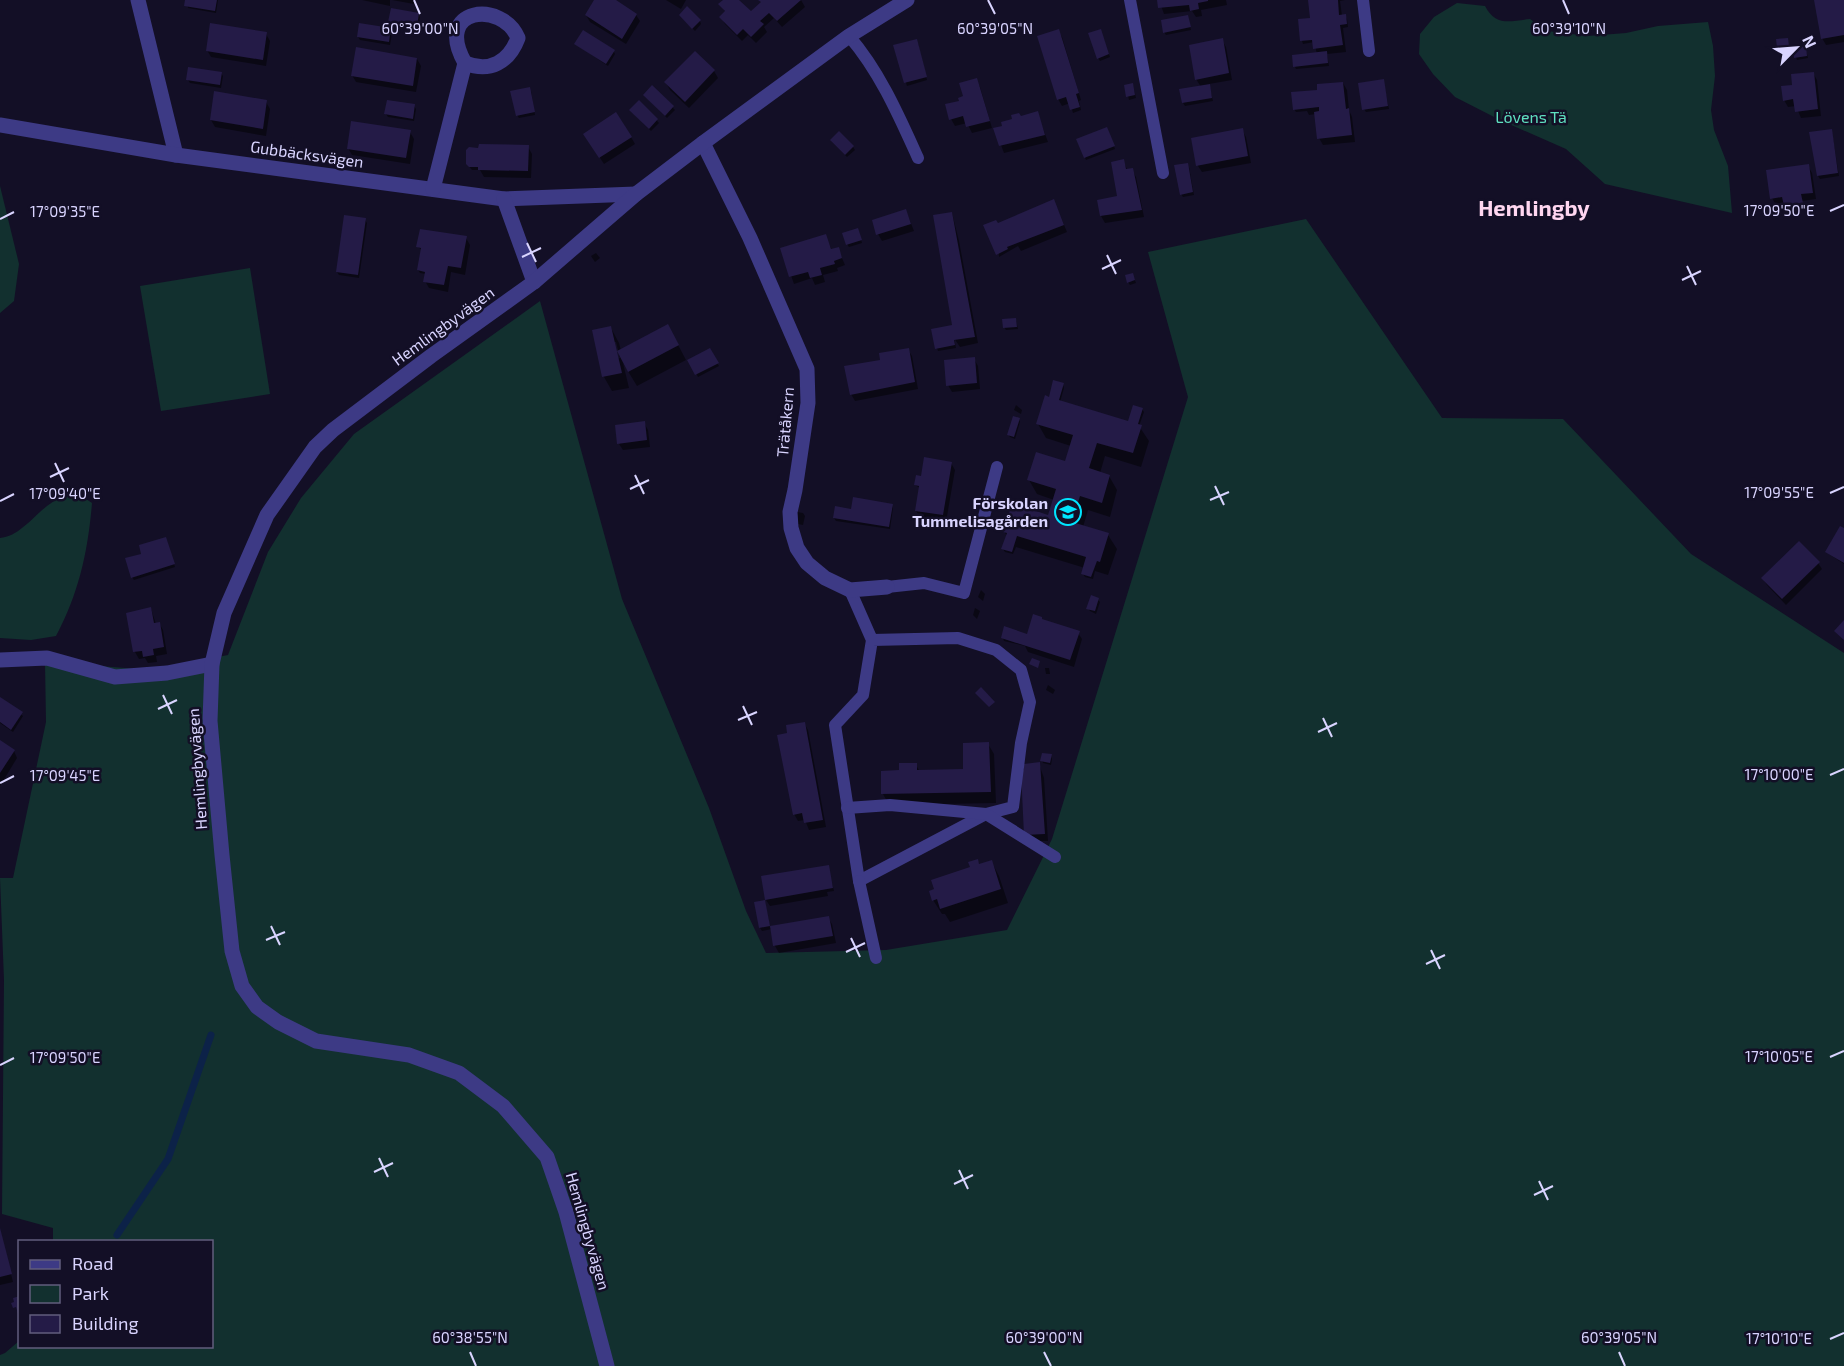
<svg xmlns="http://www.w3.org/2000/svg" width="1844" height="1366" viewBox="0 0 1844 1366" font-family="'Exo 2',sans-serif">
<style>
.green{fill:#12302f}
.shadow{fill:#0007;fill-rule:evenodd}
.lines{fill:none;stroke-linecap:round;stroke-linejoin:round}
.stream{stroke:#0c2248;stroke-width:7}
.building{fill:#241b47}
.lane{stroke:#3d3a85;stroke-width:12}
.street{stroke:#3d3a85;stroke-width:15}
.ticks{fill:none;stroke:#d9d4ff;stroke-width:2}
.labels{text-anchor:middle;stroke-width:5;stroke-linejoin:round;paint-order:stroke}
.park-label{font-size:16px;fill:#5fe0c0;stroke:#130f26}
.street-label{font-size:16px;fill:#d9d4ff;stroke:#130f26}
.poi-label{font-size:16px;font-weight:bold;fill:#d9d4ff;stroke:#130f26;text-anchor:end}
.district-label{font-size:22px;font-weight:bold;fill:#ffd6f0;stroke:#130f26}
.ticks-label{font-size:15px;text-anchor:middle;fill:#d9d4ff;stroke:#130f26;stroke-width:5;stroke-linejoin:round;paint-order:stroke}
</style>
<rect width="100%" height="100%" fill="#130f26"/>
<g class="green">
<path d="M1457,3L1485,6C1496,27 1510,21 1530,19L1547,31L1588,36L1626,33L1658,26L1708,22L1713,46L1715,76L1711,110L1714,130L1728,166L1732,213L1605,184L1566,149L1500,120L1455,97L1433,74L1419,54L1420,34L1434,17Z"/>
<path d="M0,186L19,264L14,301L0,313Z"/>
<path d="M1306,219L1442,418L1563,419L1691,554L1844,653V1366H0V1355L5,1353L19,1341L20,1346H212V1242L53,1241V1228L2,1214L4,980L0,878H13L46,722L45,662L152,670L228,655L268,552L301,498L354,434L540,301L622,599L709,808L746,911L766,953L886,950L1007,930L1052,839L1188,397L1148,252Z"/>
<path d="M250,268L270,394L161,411L140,286Z"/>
<path d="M71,489L92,503C88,551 79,593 56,636L31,640L0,638V538C18,537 34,516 47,506C55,500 63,495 71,489Z"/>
</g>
<g class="shadow">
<path d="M187,0H218L216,13L188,8Z"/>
<path d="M362,0H390V6Z"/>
<path d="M392,0H414V4Z"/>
<path d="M596,0H613L636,15L640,21L626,44L590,22L586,15Z"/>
<path d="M666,0H686L681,9Z"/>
<path d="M725,0H737L751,13L762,3V0H801L805,7L782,27L774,18L764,27L767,32L756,43L748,35L742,41L725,24L721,17L726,13L720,4Z"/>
<path d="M1159,0H1226L1227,5L1201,10L1202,16L1196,17L1192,11L1164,14Z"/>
<path d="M1310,0H1345L1340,1L1342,16H1345L1347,19L1348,27L1343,28L1346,52L1327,54L1329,66L1296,69L1295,67L1317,54L1314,42L1303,44L1302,41L1312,25Z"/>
<path d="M1816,0H1844V42L1826,45L1822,38Z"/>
<path d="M418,14L420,17L418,29L392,25L390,22Z"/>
<path d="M1188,17L1191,30L1166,35L1164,32Z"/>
<path d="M682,18L700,21L701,24L695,31Z"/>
<path d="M390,30L392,33L390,45L360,40L358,37Z"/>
<path d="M1058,31L1062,37L1081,100L1079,101L1081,110L1073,113L1070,103L1062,106L1058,99Z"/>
<path d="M266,34L270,41L266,66L211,57L207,50Z"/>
<path d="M1102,34L1110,57L1100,61L1098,58Z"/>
<path d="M1222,40L1226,47L1232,80L1209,84L1213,101L1185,106L1183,103L1201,87L1196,79Z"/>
<path d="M1788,42L1789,48L1780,50L1779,47Z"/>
<path d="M576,44L614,52L615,54L608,66Z"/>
<path d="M918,44L927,80L907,86L895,46Z"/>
<path d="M1805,46L1808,58L1797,60L1796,57Z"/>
<path d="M417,59L421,66L416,92L356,82L352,75Z"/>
<path d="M714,71L718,78L689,108L670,90L666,83Z"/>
<path d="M221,73L223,76L221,88L190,83L188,80Z"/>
<path d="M1813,73L1817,80L1821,116L1801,118L1796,106L1788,107L1784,100L1793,86Z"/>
<path d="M976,80L980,87L992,128L972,133L967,123L955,126L951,119Z"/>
<path d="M1383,81L1389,109L1366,112L1364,109Z"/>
<path d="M1343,83L1347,90L1349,110L1352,117L1355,142L1323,145L1319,138L1316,114L1309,115L1307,111L1296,112L1294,109L1319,91Z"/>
<path d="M1133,85L1136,98L1129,100L1126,86Z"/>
<path d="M653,87L675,110L667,118L645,96Z"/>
<path d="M531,91L535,115L519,118L517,115Z"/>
<path d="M266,102L270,109L266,136L215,127L211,120Z"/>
<path d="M639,102L659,123L651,131L633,113Z"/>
<path d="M414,106L416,109L414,121L388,117L386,114Z"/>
<path d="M1037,113L1048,142L1004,153L995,129L1020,118Z"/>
<path d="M1242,130L1246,137L1251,163L1202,172L1198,166L1193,139Z"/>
<path d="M1108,131L1115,149L1086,160L1085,158Z"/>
<path d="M410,132L414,139L410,164L352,155L348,148Z"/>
<path d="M1832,133L1839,176L1820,179L1818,176Z"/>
<path d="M631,137L635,144L604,164L589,141Z"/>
<path d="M831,141L853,147L855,150L847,157Z"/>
<path d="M528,147L532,154L531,178L484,177L480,170H472L467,164Z"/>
<path d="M1123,161L1128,171L1132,170L1136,177L1144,217L1105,223L1101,216L1119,197Z"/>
<path d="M1808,166L1812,173L1816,199L1802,201L1803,206L1787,209L1785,204L1776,205L1772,198Z"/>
<path d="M1189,167L1194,195L1183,197L1181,194Z"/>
<path d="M1057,208L1067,232L1021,251L1018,246L999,257L997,225Z"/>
<path d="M906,211L914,231L882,241L878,234Z"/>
<path d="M952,213L959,241L978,343L960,347L954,338L956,348L938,351L937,348L953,332Z"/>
<path d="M365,220L367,223L359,278L339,275L337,272Z"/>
<path d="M859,232L862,243L849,247L847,244Z"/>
<path d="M825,236L832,250L838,249L845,265L837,268L838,271L823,275L825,282L815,285L812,278L794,284L782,249Z"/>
<path d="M466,238L470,245L465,275L451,272L448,292L429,288L425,281L426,274L420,273L418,270L422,250L418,247Z"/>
<path d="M596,253L600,258L595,262L591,256Z"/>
<path d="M1134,278L1136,283L1130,285L1128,282Z"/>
<path d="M1016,320L1018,329L1006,330L1004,327Z"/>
<path d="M611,328L619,343L621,351L676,341L686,360L637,386L623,363L629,388L612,391L604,377L594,331ZM613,342H616L620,358L617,359Z"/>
<path d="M709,350L719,366L698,377L689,360Z"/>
<path d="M908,350L912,356L918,389L855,401L851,394L882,361Z"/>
<path d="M974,359L978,366L980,389L952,392L948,385Z"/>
<path d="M1063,385L1064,388L1060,402L1131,424L1142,409L1144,412L1139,426L1149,441L1141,467L1105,456L1100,473L1109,476L1117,490L1110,517L1088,510L1083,527L1108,535L1117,549L1108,575L1095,571L1093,579L1085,577L1083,574L1085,568L1016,547L1013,554L1005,552L1003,549L1007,536L1004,531L1049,517L1054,500L1037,494L1029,480L1066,462L1071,446L1046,438L1038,424Z"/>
<path d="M1016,405L1022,410L1021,414L1014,410Z"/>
<path d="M1019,419L1020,422L1015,439L1010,437L1008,434Z"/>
<path d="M644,423L648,430L650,447L623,450L619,444Z"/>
<path d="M951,463L955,470L946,522L920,517L916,511L920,488L915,485L922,477Z"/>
<path d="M892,505L893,508L890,529L836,521L834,518L852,510Z"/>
<path d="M797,512L803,513L805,516L803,525L798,524Z"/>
<path d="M1844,530V564L1826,552Z"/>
<path d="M167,541L175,567L134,580L132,577Z"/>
<path d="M1818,563L1822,569L1786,605L1767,585L1763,579Z"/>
<path d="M981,590L985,594L983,601L978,597Z"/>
<path d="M1098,600L1100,602L1096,614L1090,611L1088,608Z"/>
<path d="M975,608L980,611L977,619L973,615Z"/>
<path d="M151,609L156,624L159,623L163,630L167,654L156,656L157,662L148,663L145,658L139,659L135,652L128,614Z"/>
<path d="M1043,621L1078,633L1082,639L1074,667L1028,652L1025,646L1004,641L1003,638L1028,635Z"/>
<path d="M1045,668H1049L1050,674H1046Z"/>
<path d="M1048,685L1055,690L1053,694L1046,690Z"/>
<path d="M0,698L23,716L13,732L0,723Z"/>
<path d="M804,723L808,730L826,827L809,830L805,820L798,821L794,814L789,734Z"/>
<path d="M0,742L14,751L17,758L0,786Z"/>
<path d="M988,744L994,754L996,803L889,805L883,794L901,772L916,765L920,772L965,771Z"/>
<path d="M1051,756L1052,759L1051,765L1043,763L1042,760Z"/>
<path d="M1039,764L1044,778L1048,841H1030L1026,835Z"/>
<path d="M977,861L980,865L991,861L999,876L1008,903L950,922L945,914H942L933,900L936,890L972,868Z"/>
<path d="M828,866L834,891L827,892L828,896L770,906L766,900Z"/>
<path d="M765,902L770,928L828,918L832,924L836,943L779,953L775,946L772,929L762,931L760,928Z"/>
<path d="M0,1230L13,1282L0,1285Z"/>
</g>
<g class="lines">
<path class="stream" d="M117,1235L168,1159L211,1035"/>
</g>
<g class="building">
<path d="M185,0H217L215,11L184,6Z"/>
<path d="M594,0H616L637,14L622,39L585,15Z"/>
<path d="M723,0H739L751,11L761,2L758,0H801L777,21L769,13L760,21L764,24L751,37L743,29L737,35L719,17L725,11L718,4Z"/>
<path d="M1157,0H1208V1L1198,3L1199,9L1190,11L1189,5L1158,8Z"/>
<path d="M1308,0H1338L1339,15L1346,14L1347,24L1340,25L1343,45L1313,49L1312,40L1300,41L1298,19L1310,18Z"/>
<path d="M1814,0H1844V35L1821,39Z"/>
<path d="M687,6L701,20L692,29L679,15Z"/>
<path d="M391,8L419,13L417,27L388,22Z"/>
<path d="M1188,15L1191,27L1163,33L1161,20Z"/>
<path d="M210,23L267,32L263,60L206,51Z"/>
<path d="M359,23L391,28L389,42L357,37Z"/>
<path d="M1059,29L1079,93L1076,94L1080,107L1070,110L1066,97L1057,100L1037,36Z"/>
<path d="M1101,29L1109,54L1097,59L1088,33Z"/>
<path d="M583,30L615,50L606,64L574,44Z"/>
<path d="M1223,38L1229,73L1195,80L1189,45Z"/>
<path d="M1788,38L1789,46L1777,48L1776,39Z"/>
<path d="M917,39L927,77L904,83L893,45Z"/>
<path d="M1806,44L1807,56L1794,58L1792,46Z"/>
<path d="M356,47L417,58L413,86L351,76Z"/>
<path d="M695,51L715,70L685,102L664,82Z"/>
<path d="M1327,51L1328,63L1293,67L1292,55Z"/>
<path d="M188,67L222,72L220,85L186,80Z"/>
<path d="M1814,72L1818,109L1795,112L1793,99L1783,101L1781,86L1792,85L1791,74Z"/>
<path d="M977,78L990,121L966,127L963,116L949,120L945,104L959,101L958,98L963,96L959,83Z"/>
<path d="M1384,79L1388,106L1362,110L1358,83Z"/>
<path d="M1343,82L1346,109L1349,108L1352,135L1317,139L1314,112L1319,111V107L1293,110L1291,92L1317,90V84Z"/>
<path d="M1133,83L1135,95L1126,97L1124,85Z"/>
<path d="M1210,84L1212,98L1182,103L1179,89Z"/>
<path d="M652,85L674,106L665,116L643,95Z"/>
<path d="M530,87L535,112L516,116L510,91Z"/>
<path d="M214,91L267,100L263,129L210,120Z"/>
<path d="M387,100L415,104L413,119L384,114Z"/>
<path d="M639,100L658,119L649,129L629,110Z"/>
<path d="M1038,111L1045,135L999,146L993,128L1002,126L1001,122L1012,119L1011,115L1019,113L1021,116Z"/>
<path d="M616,112L632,137L599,158L583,134Z"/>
<path d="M351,121L411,130L406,158L347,149Z"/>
<path d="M1107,127L1115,146L1084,158L1076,139Z"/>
<path d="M1243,128L1248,156L1196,166L1191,138Z"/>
<path d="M1832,129L1838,173L1817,176L1809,132Z"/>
<path d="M839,131L854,146L845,155L830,140Z"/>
<path d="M479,144L529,145L528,171L478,170V167H469L466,164V150L469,147L478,148Z"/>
<path d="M1124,159L1126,169L1133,168L1142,210L1100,216L1097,200L1117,196L1111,162Z"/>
<path d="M1188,163L1193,192L1180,195L1174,165Z"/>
<path d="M1809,164L1813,193L1801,194L1803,203L1784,206L1782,197L1770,199L1766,170Z"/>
<path d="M1054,199L1064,225L1007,247L1008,249L996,255L983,225L996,220L998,223Z"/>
<path d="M906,209L911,224L876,235L872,220Z"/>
<path d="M952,212L975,337L954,340L955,345L935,349L931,329L952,325L933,215Z"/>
<path d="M344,215L366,218L358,275L336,272Z"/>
<path d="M858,228L862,240L846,245L842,233Z"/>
<path d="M420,229L467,236L461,268L448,266L444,285L423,282L425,272L417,270L421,248L416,247Z"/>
<path d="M826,234L831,249L839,247L842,258L834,261L835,264L820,268L822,275L810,278L808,272L789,277L780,248Z"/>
<path d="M1133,273L1135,280L1127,283L1125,275Z"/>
<path d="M1016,318L1017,327L1003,328L1002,319Z"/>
<path d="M668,324L679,345L628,372L617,351Z"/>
<path d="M611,326L622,373L602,377L592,330Z"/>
<path d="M710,348L719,363L695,375L687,360Z"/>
<path d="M909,348L915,382L850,395L844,366L880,360L879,353Z"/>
<path d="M975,357L977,383L946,386L944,360Z"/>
<path d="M1053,380L1064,383L1059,400L1128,421L1133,405L1143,408L1138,424L1142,425L1133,453L1097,443L1089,468L1110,475L1102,503L1080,496L1072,522L1109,533L1100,562L1097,561L1091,577L1081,574L1086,557L1017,536L1012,552L1001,549L1007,533L1003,532L1012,503L1048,515L1056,489L1027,480L1036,452L1065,461L1073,435L1036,424L1045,395L1049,397Z"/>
<path d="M1013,416L1020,418L1014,437L1007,435Z"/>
<path d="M645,421L647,440L617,444L615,425Z"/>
<path d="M924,457L952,462L943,515L915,511L919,486L914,485L916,475L921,476Z"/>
<path d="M853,497L893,504L889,527L833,518L835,506L851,509Z"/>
<path d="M1840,526L1844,528V563L1825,552Z"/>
<path d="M166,537L175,564L131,578L125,558L141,554L139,545Z"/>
<path d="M1799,541L1820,562L1782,599L1761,578Z"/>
<path d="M1091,595L1099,598L1095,611L1086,609Z"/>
<path d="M151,607L154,623L160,622L164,647L153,649L154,655L143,657L142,651L133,652L126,613Z"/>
<path d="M1033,614L1042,617V619L1080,631L1070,660L1001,638L1004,626L1027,634Z"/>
<path d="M1844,620V640L1834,631Z"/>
<path d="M1032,658L1040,661L1038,668L1029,664Z"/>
<path d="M981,687L995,702L989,707L975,693Z"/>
<path d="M0,697L23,712L11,730L0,722Z"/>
<path d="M805,722L823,820L804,823L802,813L793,815L777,735L787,733L786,725Z"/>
<path d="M0,740L15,750L0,773Z"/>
<path d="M989,742L991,792L881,794V771L899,770V763H917V770L963,769V743Z"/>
<path d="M1042,753L1052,754L1050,763L1040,761Z"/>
<path d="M1040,762L1045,834L1024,835L1021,771L1024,770V764Z"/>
<path d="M978,859L979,864L992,860L1001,889L940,909L937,899L932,901L929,891L934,889L931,880L970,867L968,862Z"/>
<path d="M829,865L833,888L765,900L761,876Z"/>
<path d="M765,900L770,926L759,928L754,902Z"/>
<path d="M829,916L833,936L773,946L770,926Z"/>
<path d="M0,1228L12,1274L0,1277Z"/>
<path d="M20,1296V1317H19L16,1307L13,1308L11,1303L14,1302L13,1298Z"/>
</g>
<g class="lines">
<g class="lane">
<path d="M1130,0L1163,173"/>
<path d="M1363,0L1369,51"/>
<path d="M849,36C880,72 899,116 918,158"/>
<path d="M887,587L924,583L964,593L997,467"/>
<path d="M850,590L872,640L958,638L996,650L1021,670L1030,702L1021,743L1013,807L986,814L859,881L835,725L863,695L872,640"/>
<path d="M847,808L890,805L986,814L1055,857"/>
<path d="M859,881L876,958"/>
</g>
<g class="street">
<path d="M138,0L176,155"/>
<path d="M0,125L176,155L504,199L636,194"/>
<path d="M703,143L750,238L807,369L808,403L795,490L790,512L791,528L797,548L807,563L825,578L850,590L887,587"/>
<path d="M433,189L465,63C433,7 502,0 518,38C509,62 490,73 465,63"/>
<path d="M504,199L534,282"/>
<path d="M0,660L47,658L115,677L167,673L212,664"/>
<path d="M607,1366L566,1212L547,1157L503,1106L459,1073L409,1055L316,1041L278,1022L257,1007L242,986L232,951L222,855L210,721L212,664L224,613L267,515L315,447L333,430L431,356L534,282L636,194L703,143L849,36L907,0"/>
</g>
</g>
<path class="ticks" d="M414,0L420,14M988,0L995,14M1563,0L1569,14M1830,211L1844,205M0,219L14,212M527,243L536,262M1107,255L1116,274M522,257L541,248M1687,266L1696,285M1102,269L1121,260M1682,280L1701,271M55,463L64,482M635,475L644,494M50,477L69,468M1215,486L1224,505M630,489L649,480M1830,493L1844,487M1210,500L1229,492M0,501L14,494M163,695L172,714M743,706L752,725M158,709L177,700M1323,718L1332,737M738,720L757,712M1318,732L1337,723M1830,775L1844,769M0,783L14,776M271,926L280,945M851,938L860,957M266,940L285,932M1431,950L1440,969M846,952L865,943M1426,964L1445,955M1830,1057L1844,1051M0,1065L14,1058M379,1158L388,1177M959,1170L968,1189M374,1172L393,1163M1539,1181L1548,1200M954,1184L973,1175M1534,1195L1553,1186M1830,1339L1844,1333M470,1352L476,1366M1044,1352L1051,1366M1619,1352L1625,1366"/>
<defs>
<symbol id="school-ring" viewBox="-11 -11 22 22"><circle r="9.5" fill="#130f26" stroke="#00e5ff" stroke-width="1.5"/><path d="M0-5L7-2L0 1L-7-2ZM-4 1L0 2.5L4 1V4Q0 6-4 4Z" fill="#00e5ff"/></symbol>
</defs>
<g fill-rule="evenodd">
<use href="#school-ring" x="1053" y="497" width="30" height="30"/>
</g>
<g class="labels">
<g class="park-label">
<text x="1531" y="123">Lövens Tä</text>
</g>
<g class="street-label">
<text transform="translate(307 154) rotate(8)" y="6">Gubbäcksvägen</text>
<text transform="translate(443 326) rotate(-36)" y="6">Hemlingbyvägen</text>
<text transform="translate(785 422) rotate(-85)" y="6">Trätåkern</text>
<text transform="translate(197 769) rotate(-94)" y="6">Hemlingbyvägen</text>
<text transform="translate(588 1231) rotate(74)" y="6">Hemlingbyvägen</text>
</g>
<g class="poi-label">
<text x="1048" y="509">Förskolan<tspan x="1048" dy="18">Tummelisagården</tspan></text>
</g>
<g class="district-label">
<text x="1534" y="216">Hemlingby</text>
</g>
</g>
<g class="ticks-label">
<text x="420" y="34">60°39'00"N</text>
<text x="995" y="34">60°39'05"N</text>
<text x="1569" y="34">60°39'10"N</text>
<text x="1779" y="216">17°09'50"E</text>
<text x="65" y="217">17°09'35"E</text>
<text x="1779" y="498">17°09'55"E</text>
<text x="65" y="499">17°09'40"E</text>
<text x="1779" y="780">17°10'00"E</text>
<text x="65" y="781">17°09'45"E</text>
<text x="1779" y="1062">17°10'05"E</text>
<text x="65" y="1063">17°09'50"E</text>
<text x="470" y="1343">60°38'55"N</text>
<text x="1044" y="1343">60°39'00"N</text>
<text x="1619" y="1343">60°39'05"N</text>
<text x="1779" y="1344">17°10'10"E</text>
</g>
<rect x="18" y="1240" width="195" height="108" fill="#130f26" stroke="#625e7d" stroke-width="1.5"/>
<rect x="30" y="1260" width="30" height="9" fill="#3d3a85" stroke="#625e7d" stroke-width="1.5"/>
<text x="72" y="1270" font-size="18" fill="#d9d4ff">Road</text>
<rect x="30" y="1285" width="30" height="18" fill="#12302f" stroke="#625e7d" stroke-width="1.5"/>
<text x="72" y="1300" font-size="18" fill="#d9d4ff">Park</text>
<rect x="30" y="1315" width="30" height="18" fill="#241b47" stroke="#625e7d" stroke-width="1.5"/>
<text x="72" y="1330" font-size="18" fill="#d9d4ff">Building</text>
<g transform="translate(1796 48) rotate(65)" stroke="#130f26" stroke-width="4.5" paint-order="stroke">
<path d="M0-4.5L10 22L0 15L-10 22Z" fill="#d9d4ff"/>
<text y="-9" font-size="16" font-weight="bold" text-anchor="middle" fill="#d9d4ff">N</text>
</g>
</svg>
